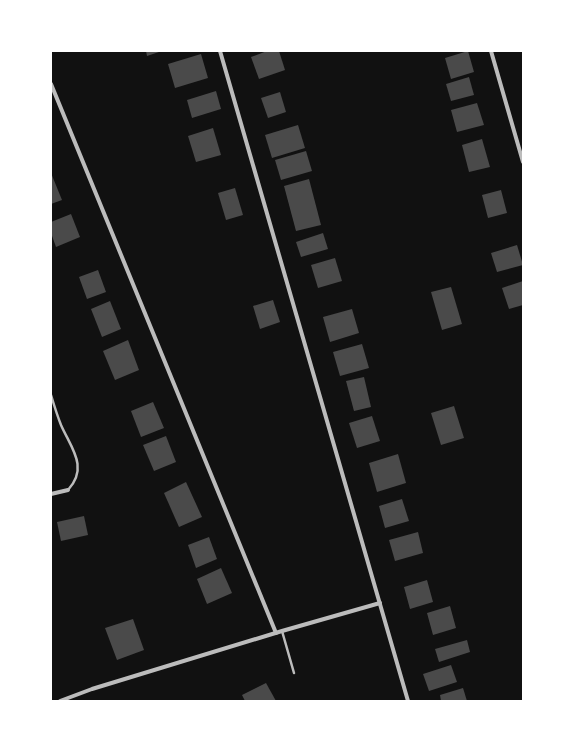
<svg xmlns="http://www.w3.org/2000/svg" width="574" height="752" viewBox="0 0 574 752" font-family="'Fira Sans',sans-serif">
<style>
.building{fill:#4a4a4a}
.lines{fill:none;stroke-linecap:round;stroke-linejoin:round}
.service{stroke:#bcbcbc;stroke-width:2.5}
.minor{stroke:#bcbcbc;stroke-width:4}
</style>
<rect width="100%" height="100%" fill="#111"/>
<g class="building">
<path d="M146,51H162L147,56Z"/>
<path d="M267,51H279L285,70L259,79L251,57Z"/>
<path d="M468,51L474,72L451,79L445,58Z"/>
<path d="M201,54L208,78L175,88L168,64Z"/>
<path d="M469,77L474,95L451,101L446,84Z"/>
<path d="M216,91L221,109L192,118L187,100Z"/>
<path d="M280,92L286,112L268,118L261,98Z"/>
<path d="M477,103L484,125L457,132L451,110Z"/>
<path d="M298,125L305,148L272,158L265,135Z"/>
<path d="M213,128L221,155L196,162L188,136Z"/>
<path d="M482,139L490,167L469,172L462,145Z"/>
<path d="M306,151L312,171L281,180L275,160Z"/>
<path d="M51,173L62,200L51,204Z"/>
<path d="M309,179L321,225L296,231L284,186Z"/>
<path d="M235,188L243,215L226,220L218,193Z"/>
<path d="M501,190L507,213L488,218L482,195Z"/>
<path d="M71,214L80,237L56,247L51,233V222Z"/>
<path d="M323,233L328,249L301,257L296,242Z"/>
<path d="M517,245L523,265L497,272L491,253Z"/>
<path d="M335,258L342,281L318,288L311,265Z"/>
<path d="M98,270L106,292L87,299L79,277Z"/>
<path d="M523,281V305L509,309L502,288Z"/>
<path d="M451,287L462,324L442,330L431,292Z"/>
<path d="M273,300L280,322L260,329L253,306Z"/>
<path d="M110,301L121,329L102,337L91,309Z"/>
<path d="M352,309L359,333L330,342L323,317Z"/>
<path d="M128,340L139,370L115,380L103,351Z"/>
<path d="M362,344L369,368L340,376L333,352Z"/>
<path d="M364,377L371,407L354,411L346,381Z"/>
<path d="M153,402L164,428L141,437L131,411Z"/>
<path d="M454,406L464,438L441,445L431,413Z"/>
<path d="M372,416L380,441L357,448L349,423Z"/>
<path d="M166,436L176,462L154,471L143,445Z"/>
<path d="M398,454L406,483L377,492L369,463Z"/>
<path d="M186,482L202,517L179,527L164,493Z"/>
<path d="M402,499L409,521L385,528L379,506Z"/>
<path d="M84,516L88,535L61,541L57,522Z"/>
<path d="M418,532L423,553L395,561L389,540Z"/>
<path d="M209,537L217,559L196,568L188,545Z"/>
<path d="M221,568L232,593L207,604L197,579Z"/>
<path d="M427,580L433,602L410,609L404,587Z"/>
<path d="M450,606L456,628L433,635L427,613Z"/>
<path d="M133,619L144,650L117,660L105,628Z"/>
<path d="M467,640L470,652L439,662L435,649Z"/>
<path d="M451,665L457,682L429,691L423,674Z"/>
<path d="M266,683L276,701H245L242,695Z"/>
<path d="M463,688L467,701H441L440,695Z"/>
</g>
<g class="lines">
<g class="service">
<path d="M51,395C54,405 57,415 61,425C71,448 89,467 68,490"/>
<path d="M282,631L294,673"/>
</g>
<g class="minor">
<path d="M220,51L408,701"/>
<path d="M491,51L523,162"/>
<path d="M51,84L276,633"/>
<path d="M51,494L68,490"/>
<path d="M60,701L92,689L282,631L380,603"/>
</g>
</g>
<rect width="574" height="752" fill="none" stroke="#ffffff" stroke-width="104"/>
</svg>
